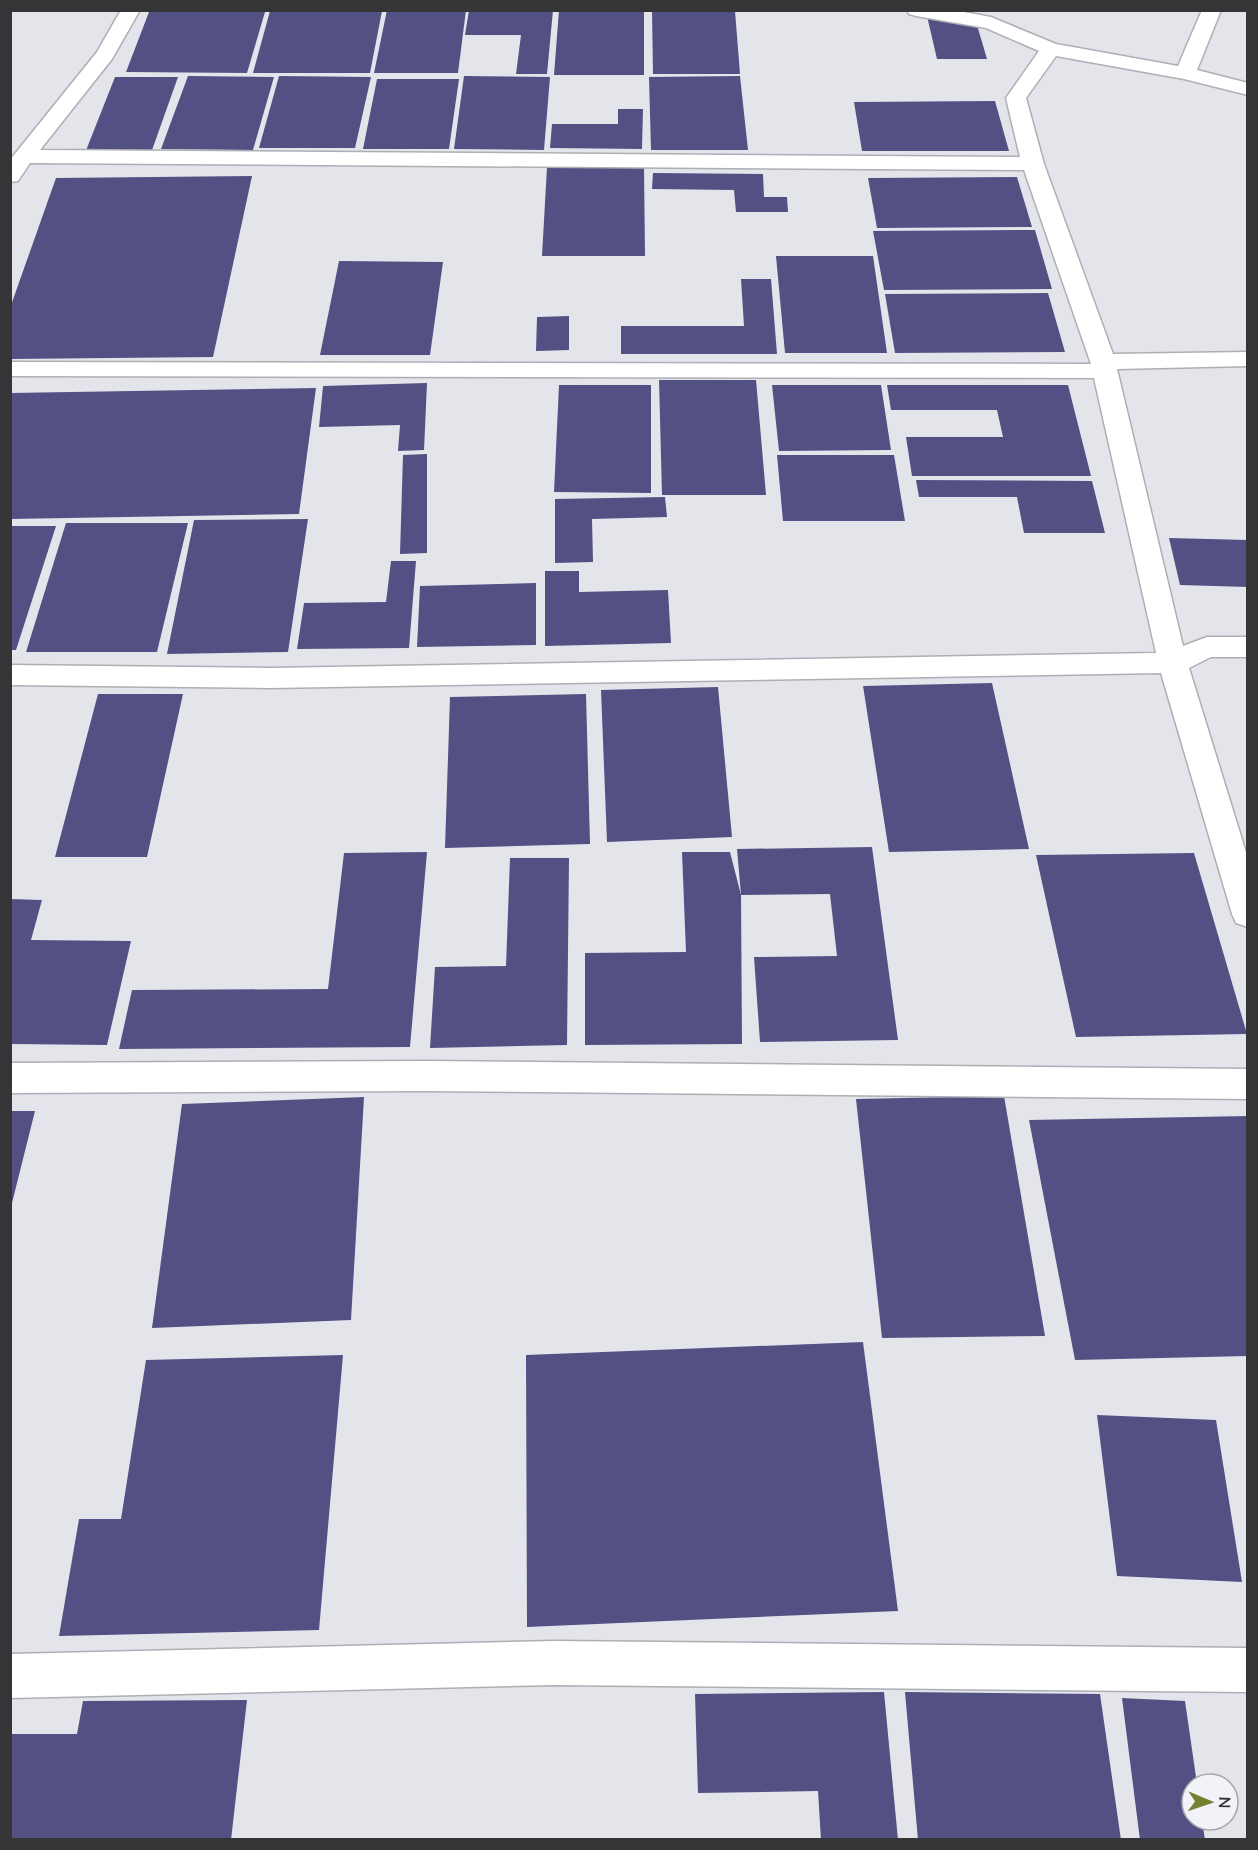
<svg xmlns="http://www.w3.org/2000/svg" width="1258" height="1850" viewBox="0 0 1258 1850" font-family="'Nunito Sans',sans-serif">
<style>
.building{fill:#535084}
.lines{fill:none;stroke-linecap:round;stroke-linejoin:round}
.street-casing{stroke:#aeaeb5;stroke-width:3}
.street{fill:#fff;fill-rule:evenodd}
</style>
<rect width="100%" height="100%" fill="#e4e5eb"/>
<g class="building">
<path d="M387,10H466L458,73H374Z"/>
<path d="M469,10H553L547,74H516L521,35H465Z"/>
<path d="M559,10H644V75H554Z"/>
<path d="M270,11H382L370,73H253Z"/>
<path d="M652,11H735L740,74H653Z"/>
<path d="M149,12H265L247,73L126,72Z"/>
<path d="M927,16L977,25L987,59H937Z"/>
<path d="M188,76L274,77L253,150L161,149Z"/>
<path d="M279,76L371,77L355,148H259Z"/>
<path d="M464,76L550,77L544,150L454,149Z"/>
<path d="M740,76L748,150H651L649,77Z"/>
<path d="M115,77H178L151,153H85Z"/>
<path d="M377,79H459L449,149H363Z"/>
<path d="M995,101L1009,151H862L854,102Z"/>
<path d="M618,109H643L642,149L550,148L552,124H618Z"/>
<path d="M547,167H644L645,256H542Z"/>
<path d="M653,173L763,174L764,197H787L788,212H736L734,190L652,189Z"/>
<path d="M252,176L213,357L10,359V308L56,178Z"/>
<path d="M1017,177L1032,227L877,228L868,178Z"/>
<path d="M1035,230L1052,289L884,290L873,231Z"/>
<path d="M776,256H873L887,353H785Z"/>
<path d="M339,261L443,262L430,355H320Z"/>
<path d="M741,279H771L777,354H621V326H744Z"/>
<path d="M1048,293L1065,352L895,353L885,294Z"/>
<path d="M569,316V350L536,351L537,317Z"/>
<path d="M659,380H756L766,495H662Z"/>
<path d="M427,383L424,450L398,451L400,425L319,427L323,386Z"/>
<path d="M559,385H651V493L554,492Z"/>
<path d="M772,385H881L891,450L779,451Z"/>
<path d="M887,385H1068L1091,476H912L906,437H1003L997,410H891Z"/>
<path d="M316,388L299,514L10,519V393Z"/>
<path d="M427,454V553L400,554L403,455Z"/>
<path d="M777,455H894L905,521H783Z"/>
<path d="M916,480L1092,481L1105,533H1024L1017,497H919Z"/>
<path d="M665,497L667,517L592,519L593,562L555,563V499Z"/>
<path d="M308,519L288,652L167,654L194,520Z"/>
<path d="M66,523H188L157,652H26Z"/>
<path d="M10,526H56L16,650H10Z"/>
<path d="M1169,538L1248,540V587L1180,585Z"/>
<path d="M391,561H416L409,648L297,649L304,603L386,602Z"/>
<path d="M545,571H579V592L668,590L671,643L545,646Z"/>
<path d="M536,583V645L417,647L420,586Z"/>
<path d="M992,683L1029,849L889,852L863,686Z"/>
<path d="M718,687L732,837L607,842L601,690Z"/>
<path d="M98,694H183L147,857H55Z"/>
<path d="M586,694L590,844L445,848L450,697Z"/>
<path d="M872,847L898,1040L760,1042L754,957L837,956L830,894L741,895L737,849Z"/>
<path d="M427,852L410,1047L119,1049L132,990L328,989L344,853Z"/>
<path d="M682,852H730L741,895L742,1044L585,1045V953L686,952Z"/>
<path d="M1194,853L1247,1034L1076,1037L1036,855Z"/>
<path d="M510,858H569L567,1045L430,1048L435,967L506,966Z"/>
<path d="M10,899L42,900L31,940L131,941L107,1045L10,1044Z"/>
<path d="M1004,1096L1045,1336L882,1338L856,1099Z"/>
<path d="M364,1097L351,1320L152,1328L182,1104Z"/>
<path d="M10,1111H35L11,1207H10Z"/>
<path d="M1248,1116V1356L1075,1360L1029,1120Z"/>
<path d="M863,1342L898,1611L527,1627L526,1355Z"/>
<path d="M343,1355L319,1630L59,1636L79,1519H121L146,1360Z"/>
<path d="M1097,1415L1216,1420L1242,1582L1117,1576Z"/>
<path d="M884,1692L898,1840H821L818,1791L698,1793L695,1694Z"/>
<path d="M905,1692L1100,1694L1121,1840H918Z"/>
<path d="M1122,1698L1185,1701L1197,1784H1192V1820H1202L1205,1840H1140Z"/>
<path d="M247,1700L231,1840H10V1734H77L83,1701Z"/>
</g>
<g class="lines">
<defs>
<g id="street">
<path d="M121,10H140L112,59L40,150L1020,157L1006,98L1039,51L986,28L916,16L909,14L907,10H953L991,17L1056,44L1178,66L1202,10H1221L1197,70L1248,83V95L1184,79L1056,56L1026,98L1044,164L1113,354L1248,352V366L1117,369L1183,646L1207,637H1248V657H1211L1189,668L1248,859V927L1236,923L1232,914L1161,673L270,688L10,685V665L270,668L1156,653L1094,378L10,376V362L1091,364L1024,170L30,163L18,181L10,182V160L97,52Z"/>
<path d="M425,1061L1248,1069V1099L425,1091L10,1093V1063Z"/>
<path d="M555,1641L1248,1648V1692L555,1685L10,1698V1654Z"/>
</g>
</defs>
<use href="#street" class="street-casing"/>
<use href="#street" class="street"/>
</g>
<rect width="1258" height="1850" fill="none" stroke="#353538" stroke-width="24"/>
<g transform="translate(1210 1802) rotate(92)"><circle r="28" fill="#f2f2f9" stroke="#a6a6ac" stroke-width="1.5"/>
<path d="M0-4.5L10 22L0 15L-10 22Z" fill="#728231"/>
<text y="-9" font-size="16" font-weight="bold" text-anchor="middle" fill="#353538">N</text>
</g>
</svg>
